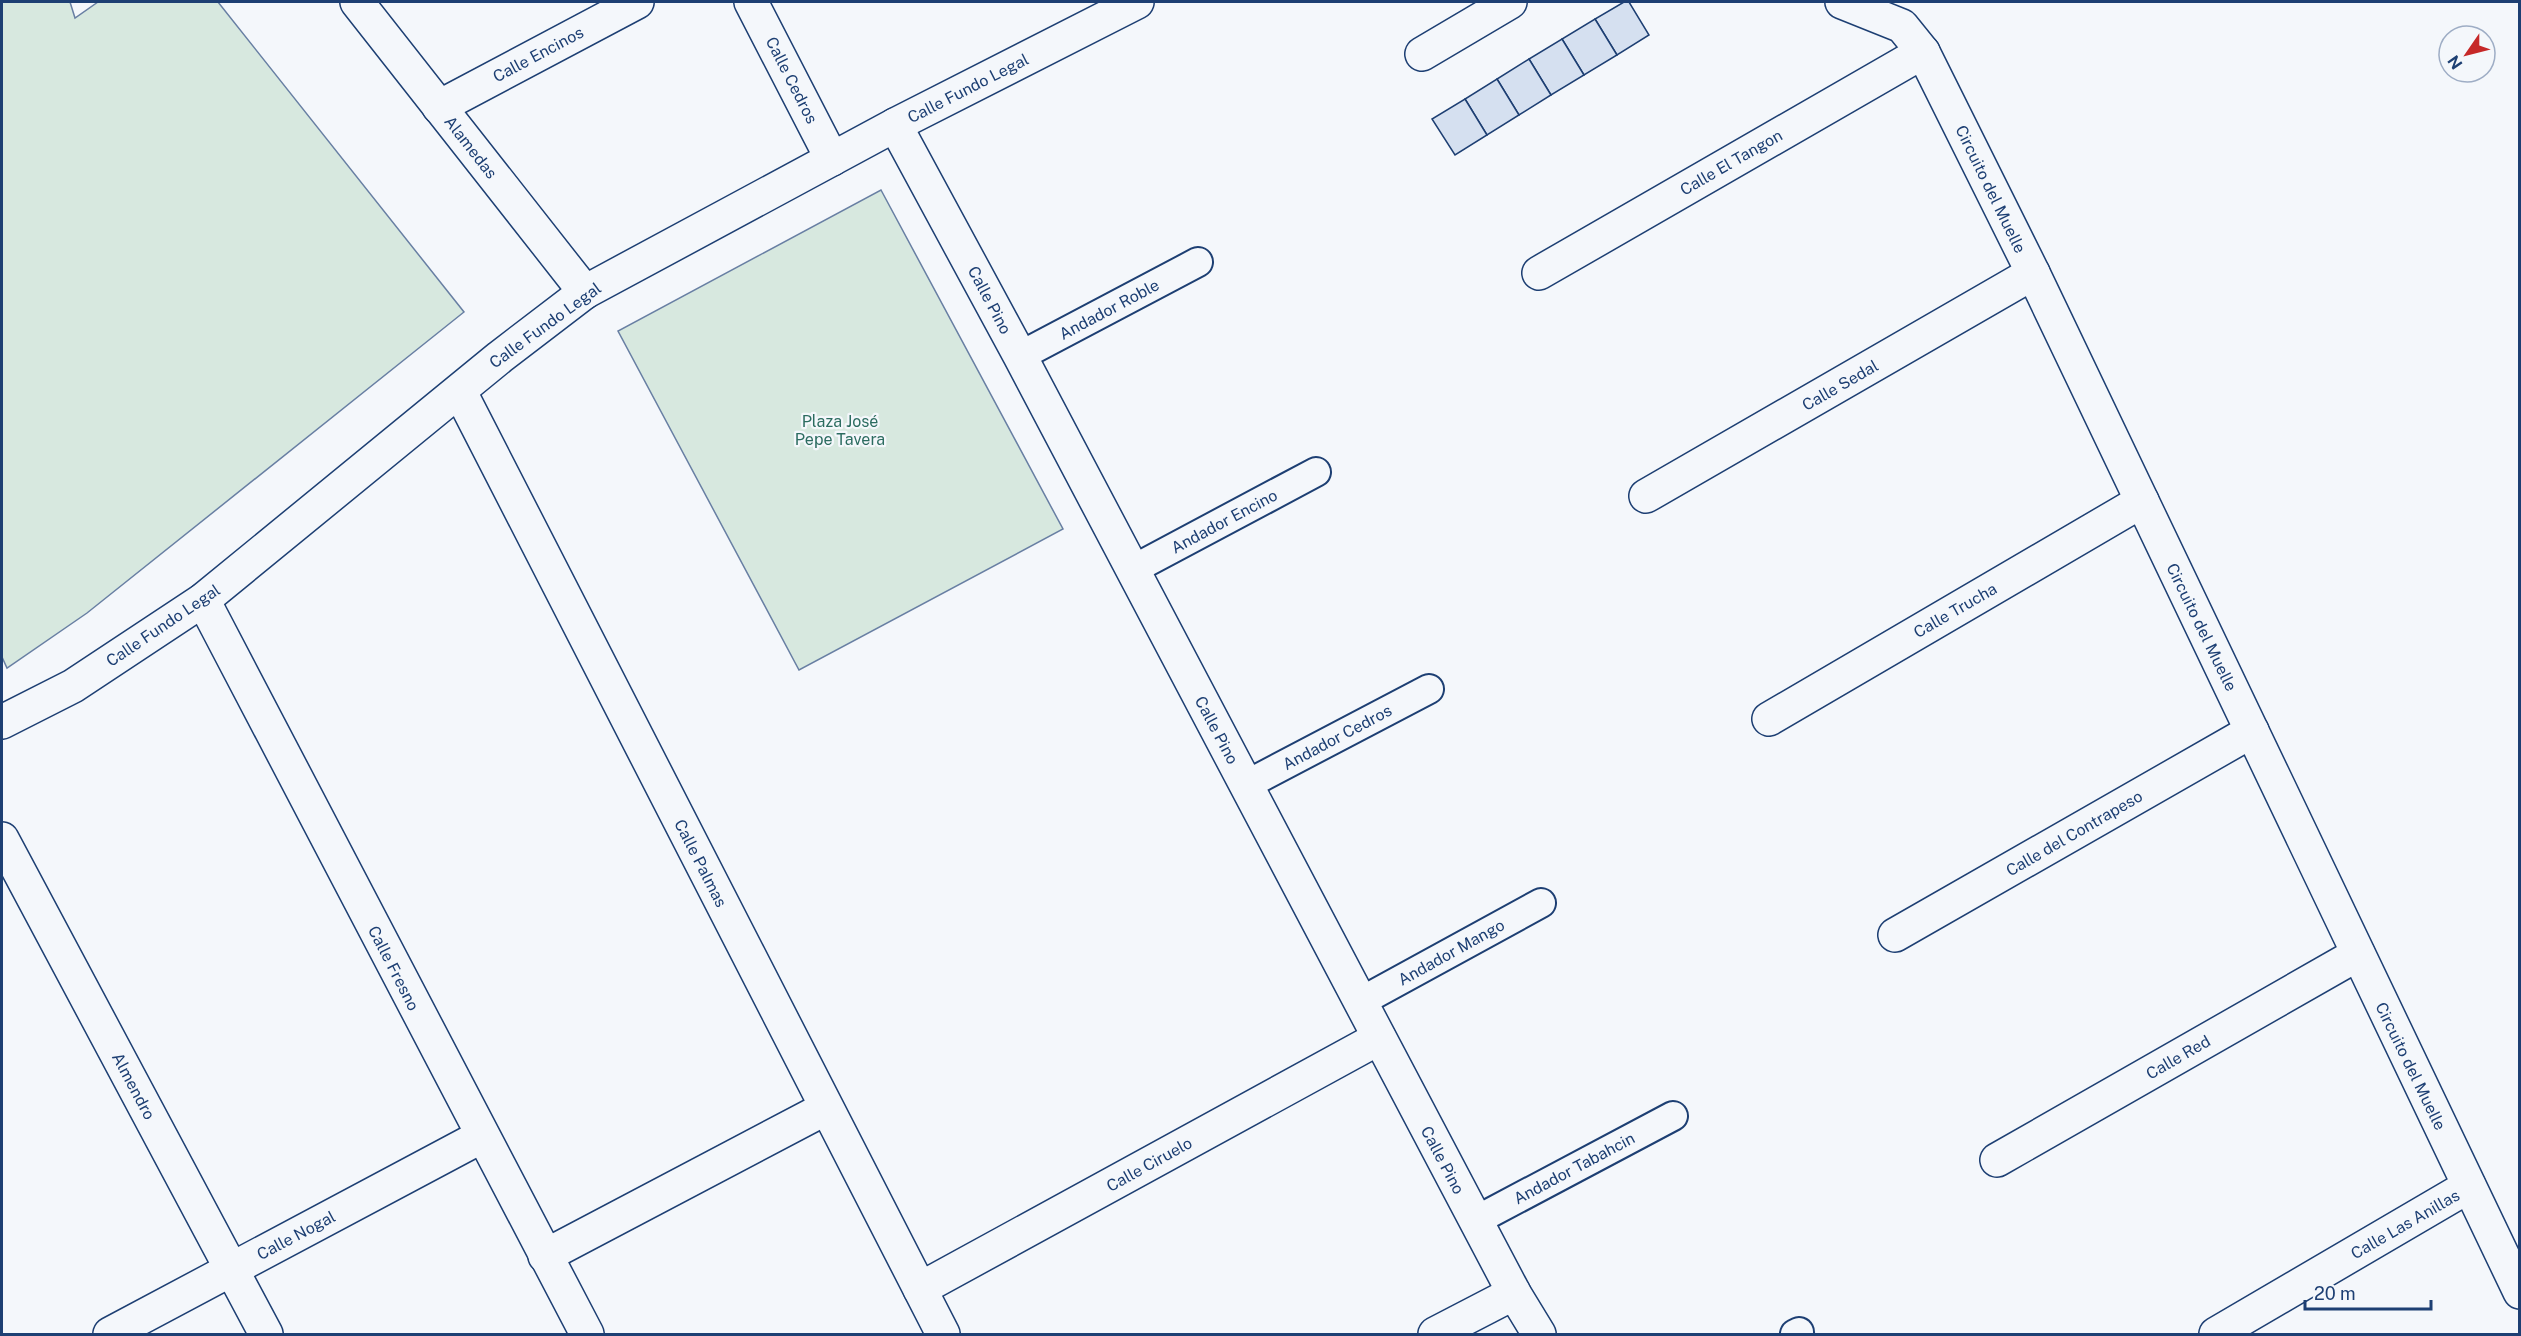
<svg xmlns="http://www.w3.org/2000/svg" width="2521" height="1336" viewBox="0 0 2521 1336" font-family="'Public Sans',sans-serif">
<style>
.green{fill:#d7e8df;stroke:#687fa3;stroke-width:1.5}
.building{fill:#d5e0f0;stroke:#1d3f73;stroke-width:1.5}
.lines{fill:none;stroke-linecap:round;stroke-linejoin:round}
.pedestrian-casing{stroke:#1d3f73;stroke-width:32}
.minor-casing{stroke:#1d3f73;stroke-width:36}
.tertiary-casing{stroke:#1d3f73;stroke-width:36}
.pedestrian{stroke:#f4f7fb;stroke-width:28}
.minor{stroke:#f4f7fb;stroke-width:33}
.tertiary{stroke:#f4f7fb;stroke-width:33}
.labels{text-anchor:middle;stroke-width:4.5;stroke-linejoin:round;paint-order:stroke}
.street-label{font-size:16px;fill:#1d3f73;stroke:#f4f7fb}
.park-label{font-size:16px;fill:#2c6c60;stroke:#f4f7fb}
</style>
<rect width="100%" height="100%" fill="#f4f7fb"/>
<g class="green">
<path d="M2,2H70L75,18L98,2H218L464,312L87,613L7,668L2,657Z"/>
<path d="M881,190L1063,529L799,670L618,331Z"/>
</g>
<g class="building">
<path d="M1624,2H1629L1649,35L1617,55L1595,19Z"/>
<path d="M1595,19L1617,55L1584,75L1562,39Z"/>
<path d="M1562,39L1584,75L1551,95L1529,59Z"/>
<path d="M1529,59L1551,95L1519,115L1497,79Z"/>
<path d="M1497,79L1519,115L1487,135L1465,99Z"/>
<path d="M1465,99L1487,135L1455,155L1432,119Z"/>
</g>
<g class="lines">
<defs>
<g id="pedestrian">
<path d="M1020,356L1198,262"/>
<path d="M1132,570L1316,472"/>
<path d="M1246,785L1429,689"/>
<path d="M1360,1002L1541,903"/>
<path d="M1475,1221L1673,1116"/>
<path d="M1795,1334L1799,1332"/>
</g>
<g id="minor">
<path d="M357,2L585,292"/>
<path d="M751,2L832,159"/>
<path d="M1842,2L1902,26L1923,52L2033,273L2520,1292"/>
<path d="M1422,54L1510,2"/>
<path d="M439,107L637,2"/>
<path d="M895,125L1020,356L1514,1293L1539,1334"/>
<path d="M1539,273L1923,52"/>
<path d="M460,392L943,1334"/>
<path d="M1646,496L2033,273"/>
<path d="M203,600L587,1334"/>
<path d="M1769,719L2142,501"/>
<path d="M2,839L266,1334"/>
<path d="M1895,935L2252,731"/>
<path d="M1997,1160L2358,954"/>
<path d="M545,1256L826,1108"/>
<path d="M920,1289L1379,1038"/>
<path d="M110,1334L482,1136"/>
<path d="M1435,1334L1514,1293"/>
<path d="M2216,1334L2469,1186"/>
</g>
<path id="tertiary" d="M2,722L73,686L203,600L500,357L585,292L895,125L1137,2"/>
</defs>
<use href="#pedestrian" class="pedestrian-casing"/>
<use href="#minor" class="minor-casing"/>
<use href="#tertiary" class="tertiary-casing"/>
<use href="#pedestrian" class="pedestrian"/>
<use href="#minor" class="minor"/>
<use href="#tertiary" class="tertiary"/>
</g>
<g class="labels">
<g class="street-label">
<text transform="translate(538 54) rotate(-28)" y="6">Calle Encinos</text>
<text transform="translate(792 80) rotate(63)" y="6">Calle Cedros</text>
<text transform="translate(968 88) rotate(-27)" y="6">Calle Fundo Legal</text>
<text transform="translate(471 147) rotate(52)" y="6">Alamedas</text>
<text transform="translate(1731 162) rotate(-30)" y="6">Calle El Tangon</text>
<text transform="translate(1991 189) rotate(64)" y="6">Circuito del Muelle</text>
<text transform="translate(990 300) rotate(62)" y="6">Calle Pino</text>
<text transform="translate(1109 309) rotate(-28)" y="6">Andador Roble</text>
<text transform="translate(545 325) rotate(-36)" y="6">Calle Fundo Legal</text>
<text transform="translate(1840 385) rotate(-30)" y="6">Calle Sedal</text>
<text transform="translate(1224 521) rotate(-28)" y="6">Andador Encino</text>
<text transform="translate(1955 610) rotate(-30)" y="6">Calle Trucha</text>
<text transform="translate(163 625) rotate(-34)" y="6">Calle Fundo Legal</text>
<text transform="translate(2202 627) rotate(64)" y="6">Circuito del Muelle</text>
<text transform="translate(1217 730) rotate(62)" y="6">Calle Pino</text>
<text transform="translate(1337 737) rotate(-28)" y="6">Andador Cedros</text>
<text transform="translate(2074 833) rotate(-30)" y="6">Calle del Contrapeso</text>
<text transform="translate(701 863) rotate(63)" y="6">Calle Palmas</text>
<text transform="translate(1451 952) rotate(-29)" y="6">Andador Mango</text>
<text transform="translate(394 968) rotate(63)" y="6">Calle Fresno</text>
<text transform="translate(2178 1057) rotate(-30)" y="6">Calle Red</text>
<text transform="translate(2411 1066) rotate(64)" y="6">Circuito del Muelle</text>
<text transform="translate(134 1086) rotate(62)" y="6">Almendro</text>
<text transform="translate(1443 1160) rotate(62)" y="6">Calle Pino</text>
<text transform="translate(1149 1164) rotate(-29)" y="6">Calle Ciruelo</text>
<text transform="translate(1574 1168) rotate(-28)" y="6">Andador Tabahcin</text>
<text transform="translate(2405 1224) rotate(-30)" y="6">Calle Las Anillas</text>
<text transform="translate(296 1235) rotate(-28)" y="6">Calle Nogal</text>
</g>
<g class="park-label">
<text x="840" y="427">Plaza José<tspan x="840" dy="18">Pepe Tavera</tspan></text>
</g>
</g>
<rect width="2521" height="1336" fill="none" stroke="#1d3f73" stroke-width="6"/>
<g transform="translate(2467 54) rotate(235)"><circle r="28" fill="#f4f7fb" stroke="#9eadc5" stroke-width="1.5"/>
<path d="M0-4.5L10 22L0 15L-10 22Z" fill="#c62828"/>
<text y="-9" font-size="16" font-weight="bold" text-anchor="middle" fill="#1d3f73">N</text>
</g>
<path d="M2305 1300v9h126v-9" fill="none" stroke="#1d3f73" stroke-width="3"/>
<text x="2314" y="1300" font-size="18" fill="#1d3f73" stroke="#f4f7fb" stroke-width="4.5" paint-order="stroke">20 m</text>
</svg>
